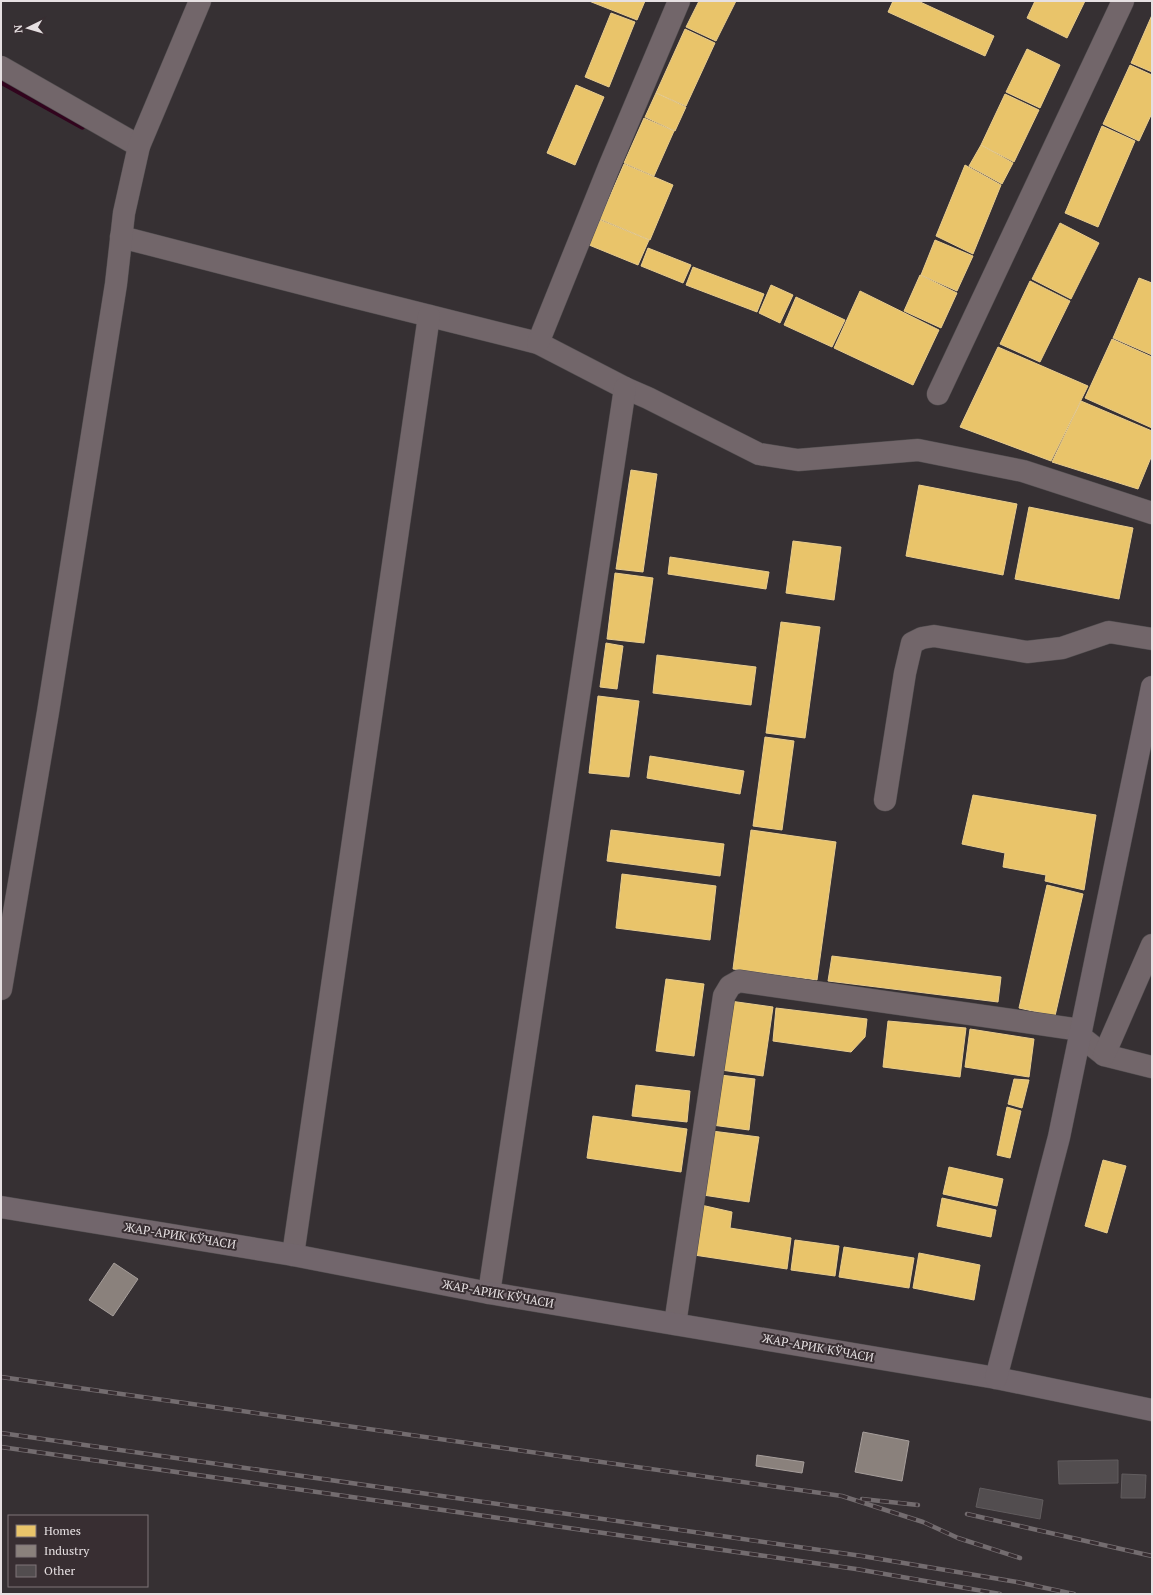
<svg xmlns="http://www.w3.org/2000/svg" width="1153" height="1595" viewBox="0 0 1153 1595" font-family="'PT Serif',serif">
<style>
.homes{fill:#e9c46a;stroke:#e8cc8e}
.industry{fill:#8a817c;stroke:#a69e9b}
.lines{fill:none;stroke-linecap:round;stroke-linejoin:round}
.stream{stroke:#31041d;stroke-width:7}
.building{fill:#524d4f;stroke:#615c5e}
.minor-casing{stroke:#514d4f;stroke-width:23}
.major-casing{stroke:#514d4f;stroke-width:23}
.minor{stroke:#72666a;stroke-width:22}
.major{stroke:#72666c;stroke-width:22}
.rail-casing{stroke:#736c6f;stroke-width:4.5}
.rail{stroke:#382e32;stroke-width:3;stroke-dasharray:9;stroke-linecap:butt}
.labels{text-anchor:middle;stroke-width:4;stroke-linejoin:round;paint-order:stroke}
.street-label{font-size:12px;fill:#e6e0e2;stroke:#382e32}
</style>
<rect width="100%" height="100%" fill="#363033"/>
<g class="homes">
<path d="M589,1H645L637,20Z"/>
<path d="M699,1H736L716,41L686,27Z"/>
<path d="M893,1H918L994,36L985,56L888,12Z"/>
<path d="M1035,1H1085L1067,38L1027,18Z"/>
<path d="M611,13L635,22L609,87L585,77Z"/>
<path d="M1152,15V72L1131,63Z"/>
<path d="M685,29L715,43L686,106L656,93Z"/>
<path d="M1027,49L1060,65L1040,108L1006,92Z"/>
<path d="M1130,65L1152,75V113L1139,141L1103,124Z"/>
<path d="M576,85L604,97L575,165L547,153Z"/>
<path d="M656,93L686,107L675,131L645,117Z"/>
<path d="M1005,94L1039,110L1014,162L981,145Z"/>
<path d="M644,118L674,131L654,176L624,163Z"/>
<path d="M1102,126L1135,141L1098,227L1065,213Z"/>
<path d="M981,145L1013,163L1002,184L969,166Z"/>
<path d="M624,164L673,185L650,240L600,219Z"/>
<path d="M965,165L1001,185L973,254L936,236Z"/>
<path d="M600,220L649,240L638,265L589,245Z"/>
<path d="M1060,223L1099,243L1071,299L1032,279Z"/>
<path d="M935,240L973,256L957,291L921,275Z"/>
<path d="M648,248L691,265L683,283L641,266Z"/>
<path d="M693,267L764,294L757,312L686,285Z"/>
<path d="M920,275L957,293L941,328L904,311Z"/>
<path d="M1139,278L1152,283V355L1113,338Z"/>
<path d="M1030,281L1070,301L1040,362L1000,344Z"/>
<path d="M771,285L793,295L780,323L759,313Z"/>
<path d="M860,291L939,330L913,385L834,348Z"/>
<path d="M796,297L845,320L832,347L784,325Z"/>
<path d="M1112,339L1152,357V428L1085,398Z"/>
<path d="M998,347L1088,386L1051,461L960,427Z"/>
<path d="M1081,401L1152,431V455L1138,489L1052,462Z"/>
<path d="M631,470L657,474L643,572L616,569Z"/>
<path d="M919,485L1017,504L1003,575L906,556Z"/>
<path d="M1029,507L1133,528L1119,599L1015,579Z"/>
<path d="M793,541L841,547L834,600L786,593Z"/>
<path d="M670,557L769,572L766,589L668,574Z"/>
<path d="M615,573L653,578L644,643L607,639Z"/>
<path d="M781,622L820,627L805,738L766,733Z"/>
<path d="M606,643L623,646L617,689L600,687Z"/>
<path d="M657,655L756,667L751,705L653,693Z"/>
<path d="M598,696L639,701L629,777L589,773Z"/>
<path d="M765,737L794,741L782,830L753,826Z"/>
<path d="M650,756L744,771L740,794L647,778Z"/>
<path d="M973,795L1096,815L1084,890L1045,881L1046,875L1003,867L1005,853L962,844Z"/>
<path d="M611,830L724,844L720,876L607,861Z"/>
<path d="M751,830L836,842L817,980L733,969Z"/>
<path d="M622,874L716,886L710,940L616,928Z"/>
<path d="M1047,885L1083,894L1055,1016L1019,1008Z"/>
<path d="M832,956L1001,977L998,1002L828,981Z"/>
<path d="M666,979L704,984L694,1056L656,1051Z"/>
<path d="M730,1001L773,1007L763,1076L721,1070Z"/>
<path d="M776,1008L867,1019L865,1037L851,1052L773,1041Z"/>
<path d="M888,1021L966,1028L960,1077L883,1067Z"/>
<path d="M970,1029L1034,1039L1029,1077L965,1067Z"/>
<path d="M720,1075L755,1079L749,1130L712,1125Z"/>
<path d="M1014,1079L1029,1080L1022,1108L1008,1104Z"/>
<path d="M636,1085L690,1091L687,1122L632,1116Z"/>
<path d="M1007,1107L1021,1111L1010,1158L997,1155Z"/>
<path d="M593,1116L687,1129L681,1172L587,1158Z"/>
<path d="M712,1131L759,1137L749,1202L703,1195Z"/>
<path d="M1103,1160L1126,1166L1107,1233L1085,1226Z"/>
<path d="M949,1167L1003,1179L997,1206L943,1194Z"/>
<path d="M942,1198L996,1210L991,1237L937,1226Z"/>
<path d="M701,1205L732,1212L730,1228L791,1238L787,1269L694,1255Z"/>
<path d="M795,1240L839,1246L835,1276L791,1270Z"/>
<path d="M844,1247L914,1258L909,1288L839,1277Z"/>
<path d="M919,1253L980,1265L974,1300L913,1288Z"/>
</g>
<g class="industry">
<path d="M114,1263L138,1279L113,1316L89,1300Z"/>
<path d="M863,1432L909,1441L902,1481L855,1472Z"/>
<path d="M757,1455L804,1462L802,1473L756,1466Z"/>
</g>
<g class="lines">
<path class="stream" d="M1,81L82,126"/>
</g>
<g class="building">
<path d="M1118,1460V1483L1059,1484L1058,1461Z"/>
<path d="M1122,1474L1146,1475L1145,1498H1121Z"/>
<path d="M980,1488L1043,1500L1040,1519L976,1507Z"/>
</g>
<g class="lines">
<defs>
<g id="minor">
<path d="M1,67L139,146"/>
<path d="M121,237L346,295L538,343L625,388L648,398L759,454L798,460L918,450L1023,471L1152,513"/>
<path d="M538,343L609,167L679,1"/>
<path d="M938,394L1123,1"/>
<path d="M885,800L905,673L912,643L922,638L934,636L1027,652L1062,648L1109,632L1152,639"/>
<path d="M1,989L48,712L116,284L124,213L139,146L200,1"/>
<path d="M1080,1036L1104,1055L1152,1067"/>
<path d="M1104,1055L1152,945"/>
<path d="M293,1255L429,316"/>
<path d="M489,1293L625,388"/>
<path d="M675,1324L724,996L730,986L739,981L1081,1030"/>
</g>
<g id="major">
<path d="M1,1207L293,1255L489,1293L996,1378L1152,1410"/>
<path d="M996,1378L1059,1137L1152,687"/>
</g>
</defs>
<use href="#minor" class="minor-casing"/>
<use href="#major" class="major-casing"/>
<use href="#minor" class="minor"/>
<use href="#major" class="major"/>
<defs>
<g id="rail">
<path d="M1,1377L842,1496L923,1522L958,1538L1020,1558"/>
<path d="M1,1433L862,1556L1017,1582L1074,1594"/>
<path d="M1,1447L856,1569L1000,1594"/>
<path d="M862,1499L918,1505"/>
<path d="M967,1514L1152,1556"/>
</g>
</defs>
<use href="#rail" class="rail-casing"/>
<use href="#rail" class="rail"/>
</g>
<g class="labels">
<g class="street-label">
<text transform="translate(180 1236) rotate(9)" y="4">ЖАР-АРИК КЎЧАСИ</text>
<text transform="translate(498 1294) rotate(10)" y="4">ЖАР-АРИК КЎЧАСИ</text>
<text transform="translate(818 1348) rotate(10)" y="4">ЖАР-АРИК КЎЧАСИ</text>
</g>
</g>
<rect width="1153" height="1595" fill="none" stroke="#e6e0e2" stroke-width="4"/>
<rect x="8" y="1515" width="140" height="72" fill="#382e32" stroke="#7e7578"/>
<rect x="16" y="1525" width="20" height="12" fill="#e9c46a" stroke="#7e7578"/>
<text x="44" y="1535" font-size="12" fill="#e6e0e2">Homes</text>
<rect x="16" y="1545" width="20" height="12" fill="#8a817c" stroke="#7e7578"/>
<text x="44" y="1555" font-size="12" fill="#e6e0e2">Industry</text>
<rect x="16" y="1565" width="20" height="12" fill="#524d4f" stroke="#7e7578"/>
<text x="44" y="1575" font-size="12" fill="#e6e0e2">Other</text>
<g transform="translate(28 28) rotate(265)" stroke="#382e32" stroke-width="3" paint-order="stroke">
<path d="M0-3L7 15L0 10L-7 15Z" fill="#e6e0e2"/>
<text y="-6" font-size="11" font-weight="bold" text-anchor="middle" fill="#e6e0e2">N</text>
</g>
</svg>
